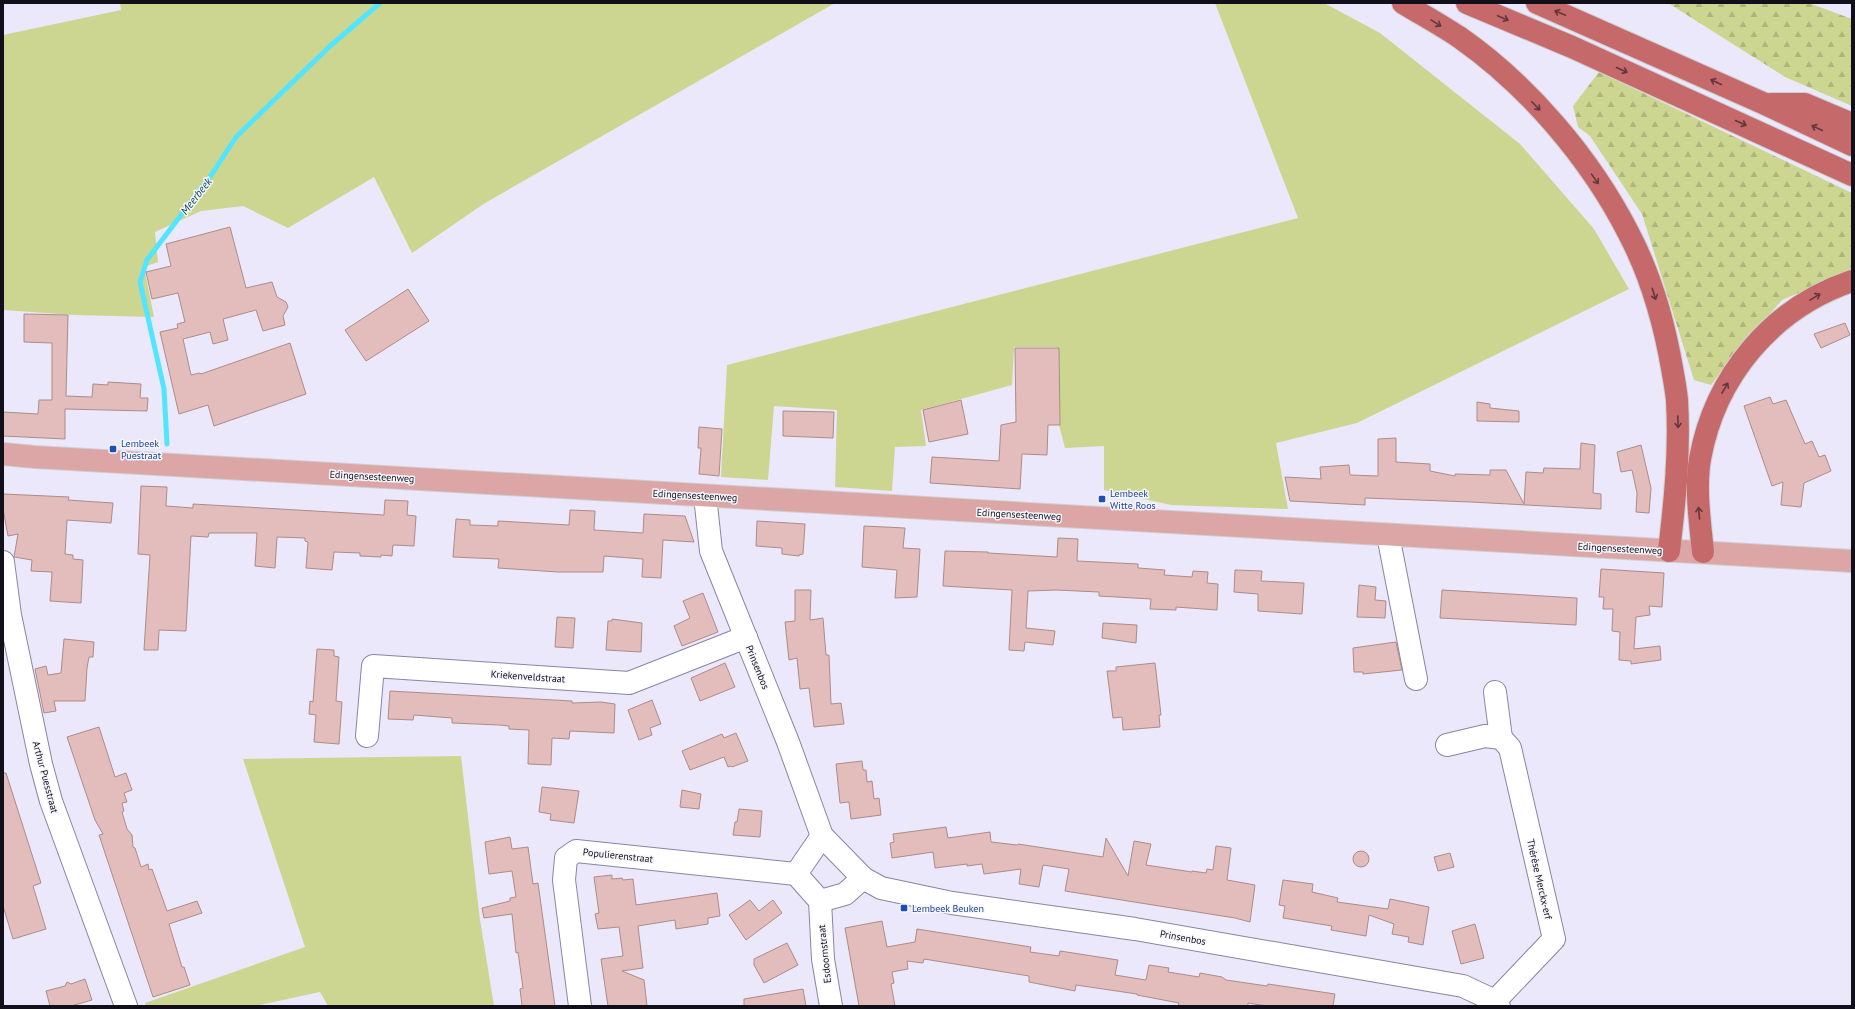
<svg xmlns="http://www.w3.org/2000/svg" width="1855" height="1009" viewBox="0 0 1855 1009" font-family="'PT Sans',sans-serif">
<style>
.grass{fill:#cdd691}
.forest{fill:url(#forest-firs)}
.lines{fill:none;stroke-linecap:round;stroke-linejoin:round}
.stream{stroke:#52e5fd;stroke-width:5}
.building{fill:#e2bdbb;stroke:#ad8b89}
.minor-casing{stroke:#8985a2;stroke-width:24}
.major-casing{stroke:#cfcfd1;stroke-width:24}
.highway-casing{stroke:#cfcfd1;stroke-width:24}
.minor{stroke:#fff;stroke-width:22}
.major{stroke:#dca5a6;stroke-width:22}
.highway{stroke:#c5696b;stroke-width:22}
.oneway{stroke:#62373e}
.transit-dot{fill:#1a4fb4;stroke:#f7f6fd;stroke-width:1.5}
.labels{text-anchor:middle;stroke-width:3;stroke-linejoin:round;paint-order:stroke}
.transit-label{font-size:10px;fill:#164399;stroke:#f7f6fd;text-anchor:start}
.street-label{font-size:10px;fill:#110f19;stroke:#f7f6fd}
.water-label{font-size:11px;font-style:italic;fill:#084a54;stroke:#f7f6fd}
</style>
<defs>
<pattern id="forest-firs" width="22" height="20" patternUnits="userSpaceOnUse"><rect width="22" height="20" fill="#cdd691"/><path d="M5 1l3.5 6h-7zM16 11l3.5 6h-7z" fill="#afb67c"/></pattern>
</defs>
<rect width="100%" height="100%" fill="#eae8fa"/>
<g class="grass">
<path d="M120,3H835L485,203L412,253L374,177L288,228L243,206L201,211L155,232L158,262L144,267L154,317L74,315L3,310V35L121,10Z"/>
<path d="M1215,3H1324L1380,33L1520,144L1594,229L1629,289L1357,423L1276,443L1288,509L1171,505L1104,490V446L1065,448L1059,425L1057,347H1014L1012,385L921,410L926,446L895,447L892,491L835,487L837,410L774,406L768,480L721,477L727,365L1298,218Z"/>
<path d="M461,756L480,920L494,1006H328L320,992L255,1006H146L145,1003L305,947L243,759Z"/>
</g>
<g class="forest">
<path d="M1668,3H1809L1852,19V106L1785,77Z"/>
<path d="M1599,72L1852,193V270L1782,300L1729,361L1711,385L1694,380L1642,214L1590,136L1578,127L1573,106Z"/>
</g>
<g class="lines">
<path class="stream" d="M167,444L164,389L140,282L147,260L212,174L236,137L329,47L380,3"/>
</g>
<g class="building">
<path d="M230,227L246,288L272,282L277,297L286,302L288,307L283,316L285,325L263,331L256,310L223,319L228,340L213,344L210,332L183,339L191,375L200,373L201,374L290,343L306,394L214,426L208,405L179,414L160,332L178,328L177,324L185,322L178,293L152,299L146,272L171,266L166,244Z"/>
<path d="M408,289L429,321L366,361L345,330Z"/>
<path d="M24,314L68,315L66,396L92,397L93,384L108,385V382L141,384L140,398H148L147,411L65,409V439L3,436V412L38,414L39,400H52V343L24,342Z"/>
<path d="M1845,323L1850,335L1821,348L1814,334Z"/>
<path d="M1015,348H1059L1060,425H1048L1047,455L1022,454L1020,489L930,483L932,457L999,461L1001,425L1016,422Z"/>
<path d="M1770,397L1773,404L1786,400L1805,444L1812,441L1819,457L1825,455L1831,471L1804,483L1801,507L1781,505L1783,482L1772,486L1744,406Z"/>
<path d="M961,400L968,434L929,442L923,410Z"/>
<path d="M1477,402L1490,404V408L1519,411V422L1477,421Z"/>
<path d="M783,411L834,412L833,438L783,436Z"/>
<path d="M699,427L722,429L719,476L699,474L701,448H698Z"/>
<path d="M1396,438V462L1430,464V471L1455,476V474L1490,475V470H1506L1524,504L1526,472L1543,473L1544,468L1580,469L1581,443L1595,445L1593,493L1601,494V509L1471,502L1365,498V505L1290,501L1285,477L1321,479L1320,467L1349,465L1350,475L1378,476V439Z"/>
<path d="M1641,445L1651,488L1649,513L1636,512L1637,493L1632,470L1621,472L1617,452Z"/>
<path d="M141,486L167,487L166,506L193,508V504L384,515L385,500L408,501L407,515L416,516L414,546L393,545L392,556L381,555V557L360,556V553L334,552L332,570L306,568L308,542L305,541V538L277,537L275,568L255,566L257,533H209L208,537L191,536L186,631L159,630L158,650H144L150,555L138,554Z"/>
<path d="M3,494L69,497L68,500L113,503L111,523L67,520L65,554L73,555V559L83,560L81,603L50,601L52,572L31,571L32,560L14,557L18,534L8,536L3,509Z"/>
<path d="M570,510L595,511L594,530L643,533L644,514L685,516L694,542L663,540L661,578L642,577L643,559L604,556L603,572H558L498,568L499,559L453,557L456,519L470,520V525L498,526V521L569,525Z"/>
<path d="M757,521L805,524L803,554L799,555V556L782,554V548L756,546Z"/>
<path d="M864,526L905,528L903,548L920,549L917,597L895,598L897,570L862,567Z"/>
<path d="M1058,538L1078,539L1077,561L1138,564V568L1165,570L1164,575L1192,577L1193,571L1208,572L1207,583L1218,584L1217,610L1176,607V610L1150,609L1151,599L1099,596V592L1056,590L1028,591L1026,628L1055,631L1053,645L1025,642L1024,651L1009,650L1012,590L943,586L945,551L988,552V553L1057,557Z"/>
<path d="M1601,569L1664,573L1662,607L1649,606L1650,615L1636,617L1634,649L1660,646L1661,660L1631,664V661L1619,660L1620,632L1612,631L1613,609H1603L1604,597H1599Z"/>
<path d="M1235,570L1262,571L1261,581L1304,583L1302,614L1258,611V594L1234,592Z"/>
<path d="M1359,585L1376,587L1375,600L1386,601L1385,618L1357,617Z"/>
<path d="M795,590H811L810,620L823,618L826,655H829L831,704L841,703L844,724L814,727L809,688L800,689L797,658L789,660L785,622L795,621Z"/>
<path d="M1442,590L1577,598L1576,625L1440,618Z"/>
<path d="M703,593L718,632L682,646L674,626L690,618L683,601Z"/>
<path d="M557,617L575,618L573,648L555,647Z"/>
<path d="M612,619L642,623L641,652L606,650L608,621H612Z"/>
<path d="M1103,623L1137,625L1136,643L1102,638Z"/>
<path d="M64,639L94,642L93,657H89L87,668L85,701H54L56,711L44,713L35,669L46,666L48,675L61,673Z"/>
<path d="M1396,642L1402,670L1363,674V672H1354L1353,648Z"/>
<path d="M317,649L334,650V656L339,657L336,701L342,702L339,744L314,742L316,715L309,714L310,701L313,702Z"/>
<path d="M725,663L735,687L700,701L691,678Z"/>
<path d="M1155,663L1161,715H1159L1160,727L1123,730L1122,717L1113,718L1107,671H1116V667Z"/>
<path d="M390,691L572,701V703L601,702L615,704L614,733L570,731L569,739L552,738L551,765L528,764L529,730L509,729V726L499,725L452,723V718L414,715L413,720L388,719Z"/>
<path d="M652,700L661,724L650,728L652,735L639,740L628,710Z"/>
<path d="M99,727L115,777L126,773L132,790L124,793L127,802L122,803L124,811L122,812L127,829L132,835L133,847L135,848L141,867L148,864L149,870L152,869L167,911L197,901L202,913L169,924L182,967H184L190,985L153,997L99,835L103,834L95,820L67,737Z"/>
<path d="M736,733L748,761L732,767L731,766L728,767L724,757L690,770L682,751L722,734L724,738Z"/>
<path d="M862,761L863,770H866L867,782L872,781L874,799L879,798L881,815L851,819L849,802L840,803L836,764Z"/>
<path d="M3,773H6L41,883L33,886L46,929L13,939L3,906Z"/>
<path d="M542,787L579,791L574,823L550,820L551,814L539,812Z"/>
<path d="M682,790L701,794L699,809L680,807Z"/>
<path d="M739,809L762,811L760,837L733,835L735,822H737Z"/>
<path d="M946,827L948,838L990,832L991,842L1017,845L1018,844L1103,857L1106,838L1128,876L1134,841L1151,844L1146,865L1192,872V871L1206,873L1207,869L1213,870L1216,846L1231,848L1227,880L1255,885L1250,922L1235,918L1065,891L1069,869L1043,865L1039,887L1019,884L1021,869L984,874L982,864L967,866V864L935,868L933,852L892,858L890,843L894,842L893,834Z"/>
<path d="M510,837L512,849L528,847L533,884L538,883L555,1006H522L520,989L523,988L518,952L516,953L512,914L484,918L482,908L510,901V898L516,897L512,871L489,874L485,842Z"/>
<circle cx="1361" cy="859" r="8"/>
<path d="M1450,853L1454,867L1438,871L1434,857Z"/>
<path d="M612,875V879L622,878L623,880L633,879L636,905L717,893L720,916L708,918V924L676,929L675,920L638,926L643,968L622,971L644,980L647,1006H608L601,959L623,956L619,927L598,929L595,914L599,913L594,877Z"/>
<path d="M1283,880L1313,884L1312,892L1338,898L1337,902L1388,909L1390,899L1429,907L1423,945L1408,942L1409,937L1392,934L1394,924L1369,915L1366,936L1331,930L1332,926L1283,918L1285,906L1279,905Z"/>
<path d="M750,900L759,911L773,900L782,913L746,940L729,915Z"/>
<path d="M882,921L887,947L915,942L917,929L1031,947L1030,952L1059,956L1060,951L1118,960L1115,975L1146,980L1149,965L1169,968L1168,972L1199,977L1200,973L1222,977L1226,980L1267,986L1268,984L1335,994L1333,1006H1267L1248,1003V1006H1178L1179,1003L1137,995V994L1076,985L1075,991L1029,982V976L924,959L923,963L907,961L908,969L892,972L894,983L891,984L895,1006H859L845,928Z"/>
<path d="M1475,924L1484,958L1461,964L1452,931Z"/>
<path d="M787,943L798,965L764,983L754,965V959Z"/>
<path d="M85,979L92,1000L71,1006H50L46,991L65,986L67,982L71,984Z"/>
<path d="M803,989L806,1006H744V999Z"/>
</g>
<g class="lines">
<defs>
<g id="minor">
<path d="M705,496L711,551L788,742L822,836L863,878L881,888L952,903L1135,929L1463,986L1495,1001L1499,1006"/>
<path d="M1388,535L1416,679"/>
<path d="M3,562L10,615L41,764L51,801L126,1006"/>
<path d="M1495,692L1501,738"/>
<path d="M367,736L373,666L629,683L746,637"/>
<path d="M1447,745L1485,736L1501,738L1510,748L1554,939L1495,1001"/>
<path d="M796,874L822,836"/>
<path d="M796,874L820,901"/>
<path d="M820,901L823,959L831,1006"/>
<path d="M820,901L845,894L863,878"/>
<path d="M580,1006L564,880L566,858L576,851L796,874"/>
</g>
<path id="major" d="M3,454L35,457L1852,561"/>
<g id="highway">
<path d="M1403,3C1421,14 1441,25 1459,37C1528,85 1591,159 1629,234C1651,276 1664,322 1672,368C1674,379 1676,390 1677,400C1680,451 1675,500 1669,551"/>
<path d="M1467,3L1572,47L1852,175"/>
<path d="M1537,3L1765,104L1852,145"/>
<path d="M1771,104H1805L1852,124"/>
<path d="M1703,552C1700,522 1695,489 1700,459C1715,376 1772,308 1852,281"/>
</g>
</defs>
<use href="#minor" class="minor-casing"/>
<use href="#major" class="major-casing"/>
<use href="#highway" class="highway-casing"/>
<use href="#minor" class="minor"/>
<use href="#major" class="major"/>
<use href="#highway" class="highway"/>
</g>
<defs><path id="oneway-shaft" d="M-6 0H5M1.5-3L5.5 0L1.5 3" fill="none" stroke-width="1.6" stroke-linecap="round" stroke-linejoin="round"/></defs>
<g class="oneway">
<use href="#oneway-shaft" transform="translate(1560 13) rotate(-157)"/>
<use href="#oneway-shaft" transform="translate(1503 18) rotate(23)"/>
<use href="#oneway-shaft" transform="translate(1436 23) rotate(32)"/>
<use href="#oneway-shaft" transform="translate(1622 70) rotate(24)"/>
<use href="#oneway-shaft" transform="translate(1716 82) rotate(-156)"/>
<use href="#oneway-shaft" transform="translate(1536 106) rotate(46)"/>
<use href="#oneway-shaft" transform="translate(1741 123) rotate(24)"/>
<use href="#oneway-shaft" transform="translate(1817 128) rotate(-155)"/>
<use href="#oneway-shaft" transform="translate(1595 179) rotate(55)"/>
<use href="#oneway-shaft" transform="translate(1654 294) rotate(73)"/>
<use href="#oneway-shaft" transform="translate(1815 297) rotate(-31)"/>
<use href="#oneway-shaft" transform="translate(1725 388) rotate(-60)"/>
<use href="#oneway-shaft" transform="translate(1678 422) rotate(88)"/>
<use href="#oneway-shaft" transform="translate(1699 513) rotate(-95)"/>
</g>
<g class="transit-dot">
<rect x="109" y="445" width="8" height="8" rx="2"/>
<rect x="1098" y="495" width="8" height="8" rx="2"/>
<rect x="900" y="904" width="8" height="8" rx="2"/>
</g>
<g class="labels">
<g class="transit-label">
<text x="121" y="447">Lembeek<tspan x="121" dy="12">Puestraat</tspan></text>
<text x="1110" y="497">Lembeek<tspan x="1110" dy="12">Witte Roos</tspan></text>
<text x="912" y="912">Lembeek Beuken</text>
</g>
<g class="street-label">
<text transform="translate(372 476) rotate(3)" y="4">Edingensesteenweg</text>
<text transform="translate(695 495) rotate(3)" y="4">Edingensesteenweg</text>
<text transform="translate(1019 514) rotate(3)" y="4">Edingensesteenweg</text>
<text transform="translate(1620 548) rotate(3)" y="4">Edingensesteenweg</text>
<text transform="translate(758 667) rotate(68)" y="4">Prinsenbos</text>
<text transform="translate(528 676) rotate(4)" y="4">Kriekenveldstraat</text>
<text transform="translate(46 777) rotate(75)" y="4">Arthur Puesstraat</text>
<text transform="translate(618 855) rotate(6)" y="4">Populierenstraat</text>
<text transform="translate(1540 879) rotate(77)" y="4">Thérèse Merckx-erf</text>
<text transform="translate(1183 937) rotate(10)" y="4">Prinsenbos</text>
<text transform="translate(824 954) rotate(-96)" y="4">Esdoornstraat</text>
</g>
<g class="water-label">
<text transform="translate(196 196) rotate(-52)" y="4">Meerbeek</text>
</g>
</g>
<rect width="1855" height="1009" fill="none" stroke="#110f19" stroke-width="8"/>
</svg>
